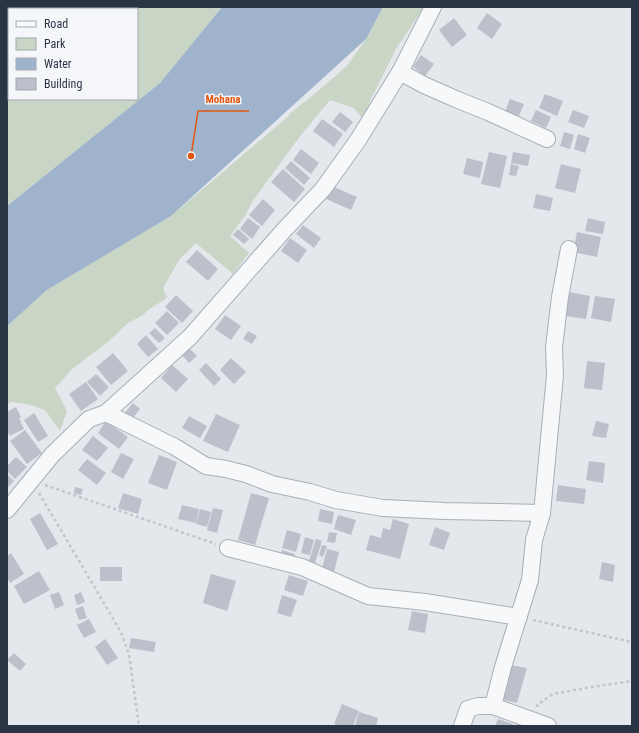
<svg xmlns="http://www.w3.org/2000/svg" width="639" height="733" viewBox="0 0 639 733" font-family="'Roboto Condensed',sans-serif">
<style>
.green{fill:#c9d6c5;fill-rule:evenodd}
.water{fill:#9fb4cc}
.building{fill:#bbc0ca}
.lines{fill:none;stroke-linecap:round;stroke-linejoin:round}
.street-casing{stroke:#a9aeb7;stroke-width:18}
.path{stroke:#c2c5cb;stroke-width:2.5;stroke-dasharray:3 3;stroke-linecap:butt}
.street{stroke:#f7f8fa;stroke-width:16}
.leader{fill:none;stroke:#df570f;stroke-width:1.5}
.callout-dot{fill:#df570f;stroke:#f4f6f9;stroke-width:1.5}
.callout-label{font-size:11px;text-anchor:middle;font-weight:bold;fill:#df570f;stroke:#f4f6f9;stroke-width:3;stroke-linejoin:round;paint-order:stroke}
</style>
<rect width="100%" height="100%" fill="#e4e7ec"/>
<g class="green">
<path d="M7,7H222L160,83L7,206ZM9,9H137V99H9Z"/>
<path d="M383,7H424L396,49L369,103L370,105L362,118L354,108L330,100L301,135L262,188L252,202L245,216L230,236L249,253L233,274L196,243L179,260L163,288L167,298L148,310L143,315L128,323L108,342L72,369L55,388L67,411L60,431L45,410L27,404L10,402L7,406V326L47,290L171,216L290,115H288L312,96L346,67L366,39Z"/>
</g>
<path class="water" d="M222,7H383L366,39L171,216L47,290L7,326V206L160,83Z"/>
<g class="building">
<path d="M487,13L502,24L492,39L477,28Z"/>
<path d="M454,18L467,35L452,47L439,30Z"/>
<path d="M421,55L434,64L425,76L413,67Z"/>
<path d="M545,94L563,101L557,116L539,108Z"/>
<path d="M510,99L524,104L518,118L505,112Z"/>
<path d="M536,110L551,117L546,128L531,121Z"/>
<path d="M573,110L589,116L584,128L568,122Z"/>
<path d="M340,112L353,122L345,132L332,122Z"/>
<path d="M322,119L343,134L334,147L313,131Z"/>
<path d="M564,132L574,135L570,149L560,146Z"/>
<path d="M578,134L590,138L585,153L574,149Z"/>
<path d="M301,149L319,163L311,174L293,160Z"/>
<path d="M489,152L507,156L500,188L481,184Z"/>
<path d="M513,152L530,155L528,166L511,163Z"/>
<path d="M467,158L483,162L480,178L463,174Z"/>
<path d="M291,161L310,178L304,185L285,168Z"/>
<path d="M511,164L519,166L516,176L509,175Z"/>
<path d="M561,164L581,169L575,193L555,188Z"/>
<path d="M283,169L305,189L294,202L271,182Z"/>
<path d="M332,186L357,197L351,210L326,199Z"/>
<path d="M536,194L553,198L550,211L533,208Z"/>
<path d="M263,199L275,210L262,226L249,215Z"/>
<path d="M248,218L260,227L252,239L240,229Z"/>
<path d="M588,218L605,222L603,234L585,231Z"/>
<path d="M303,225L321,238L314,248L296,234Z"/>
<path d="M238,229L249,239L244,244L233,235Z"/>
<path d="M577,232L601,237L597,257L573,252Z"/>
<path d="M290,238L307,250L298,263L281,251Z"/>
<path d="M197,250L218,269L208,281L186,262Z"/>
<path d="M569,292L590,296L586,319L565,316Z"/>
<path d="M176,295L193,311L182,323L165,307Z"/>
<path d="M595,296L615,299L611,322L591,318Z"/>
<path d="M167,311L179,323L167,335L155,323Z"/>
<path d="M225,315L241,326L231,340L215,329Z"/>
<path d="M155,328L165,338L159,343L149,333Z"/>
<path d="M248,331L257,336L252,344L243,339Z"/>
<path d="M146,335L158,349L148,357L137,344Z"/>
<path d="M189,348L197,356L189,363L182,355Z"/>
<path d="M113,353L128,371L111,385L96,367Z"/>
<path d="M231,358L246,372L234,384L220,370Z"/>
<path d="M587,361L605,363L602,390L584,388Z"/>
<path d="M206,363L221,379L214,386L199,370Z"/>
<path d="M172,365L188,379L176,392L161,378Z"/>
<path d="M96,374L109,387L100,396L87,382Z"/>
<path d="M86,382L98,399L81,411L69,394Z"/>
<path d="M133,403L140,409L130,422L123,415Z"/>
<path d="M16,407L21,417L19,418L24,429L10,436L7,431V412Z"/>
<path d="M34,413L48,436L38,442L24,420Z"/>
<path d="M216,414L240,425L228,452L203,441Z"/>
<path d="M189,416L207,426L200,438L182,428Z"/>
<path d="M106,421L128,437L119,449L98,433Z"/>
<path d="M596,421L609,424L606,438L592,436Z"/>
<path d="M25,430L42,453L27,464L10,441Z"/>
<path d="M93,436L108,448L97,461L82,450Z"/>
<path d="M121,453L134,459L123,479L111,472Z"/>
<path d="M159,455L177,462L167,490L148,483Z"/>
<path d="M16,457L27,467L15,479L7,471V466Z"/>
<path d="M87,459L106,473L97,485L78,470Z"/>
<path d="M589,461L605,463L603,483L586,480Z"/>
<path d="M7,474L14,481L7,488Z"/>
<path d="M558,485L586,489L584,504L556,501Z"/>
<path d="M75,487L83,489L81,495L74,493Z"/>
<path d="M123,493L142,499L138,514L118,508Z"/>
<path d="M251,493L269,498L255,545L238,540Z"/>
<path d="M182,505L199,509L196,523L178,519Z"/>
<path d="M213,508L223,510L217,533L207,530Z"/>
<path d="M200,509L211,512L207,527L196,524Z"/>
<path d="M320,509L334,512L332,524L318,521Z"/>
<path d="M40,513L58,544L47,550L30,519Z"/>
<path d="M338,515L356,520L351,535L334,529Z"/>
<path d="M393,519L409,524L400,559L366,550L370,535L381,538L383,528L390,530Z"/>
<path d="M435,527L450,533L444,550L429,545Z"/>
<path d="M287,530L301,534L296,552L282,548Z"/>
<path d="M329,532L337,533L335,543L327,542Z"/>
<path d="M305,537L314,540L310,555L301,553Z"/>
<path d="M316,539L322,541L315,563L309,561Z"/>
<path d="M322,545L327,546L323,557L319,555Z"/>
<path d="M327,549L339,552L334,572L322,569Z"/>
<path d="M282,550L295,554L293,562L280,559Z"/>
<path d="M11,553L24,574L10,583L7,578V556Z"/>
<path d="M602,562L615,565L613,582L599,579Z"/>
<rect x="100" y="567" width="22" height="14"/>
<path d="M39,571L50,590L24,604L14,586Z"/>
<path d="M211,574L236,581L227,611L203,603Z"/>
<path d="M289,575L308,581L303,596L284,590Z"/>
<path d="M59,592L64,605L55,609L50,595Z"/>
<path d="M81,592L85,602L77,605L74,595Z"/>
<path d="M282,595L297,600L291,617L277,613Z"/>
<path d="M83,606L87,618L79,620L75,609Z"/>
<path d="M412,611L428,614L425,633L408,630Z"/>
<path d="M89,619L96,632L84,638L77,625Z"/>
<path d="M131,638L156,642L154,652L129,648Z"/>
<path d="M105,639L118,658L107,665L95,647Z"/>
<path d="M14,653L26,664L20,671L7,660Z"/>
<path d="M511,665L527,668L517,703L500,699Z"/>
<path d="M342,704L359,711L353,726H338L334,724Z"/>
<path d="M359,712L378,718L376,726H355Z"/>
<path d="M498,719L513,724L512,726H495Z"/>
</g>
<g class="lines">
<defs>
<g id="street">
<path d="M400,72L424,85L458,100L488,112L547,139"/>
<path d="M106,413L175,447L206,466L226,469L246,474L272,484L310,492L336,500L383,508L445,511L542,513"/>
<path d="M7,510L52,455L89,419L106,413L190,337L285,229L323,189L358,140L400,72L433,7"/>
<path d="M228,548L302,567L368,596L425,602L519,617"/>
<path d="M462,726L468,709L478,706H493"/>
<path d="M548,726L493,706L503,667L530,580L534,540L542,513L555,375L554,347L560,297L569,249"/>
</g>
</defs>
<use href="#street" class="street-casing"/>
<g class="path">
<path d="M45,485L216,544"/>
<path d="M39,493L121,632L129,654L139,726"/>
<path d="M533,620L632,642"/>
<path d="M538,707L537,705L553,694L591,687L632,681"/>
</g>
<use href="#street" class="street"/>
</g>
<path class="leader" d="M191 156L198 111H249"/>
<circle class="callout-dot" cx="191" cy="156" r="4"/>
<g class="callout-label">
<text x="223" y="103">Mohana</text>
</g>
<rect width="639" height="733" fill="none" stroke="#2b3445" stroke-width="16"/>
<rect x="8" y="8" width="130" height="92" fill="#f4f6f9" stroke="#a4a8b1"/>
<rect x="16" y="21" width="20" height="6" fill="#f7f8fa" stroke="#a4a8b1"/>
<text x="44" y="28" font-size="12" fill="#2b3445">Road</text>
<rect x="16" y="38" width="20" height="12" fill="#c9d6c5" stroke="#a4a8b1"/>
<text x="44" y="48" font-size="12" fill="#2b3445">Park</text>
<rect x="16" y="58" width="20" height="12" fill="#9fb4cc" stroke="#a4a8b1"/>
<text x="44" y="68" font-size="12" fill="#2b3445">Water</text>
<rect x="16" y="78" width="20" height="12" fill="#bbc0ca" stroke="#a4a8b1"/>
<text x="44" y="88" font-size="12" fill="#2b3445">Building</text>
</svg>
